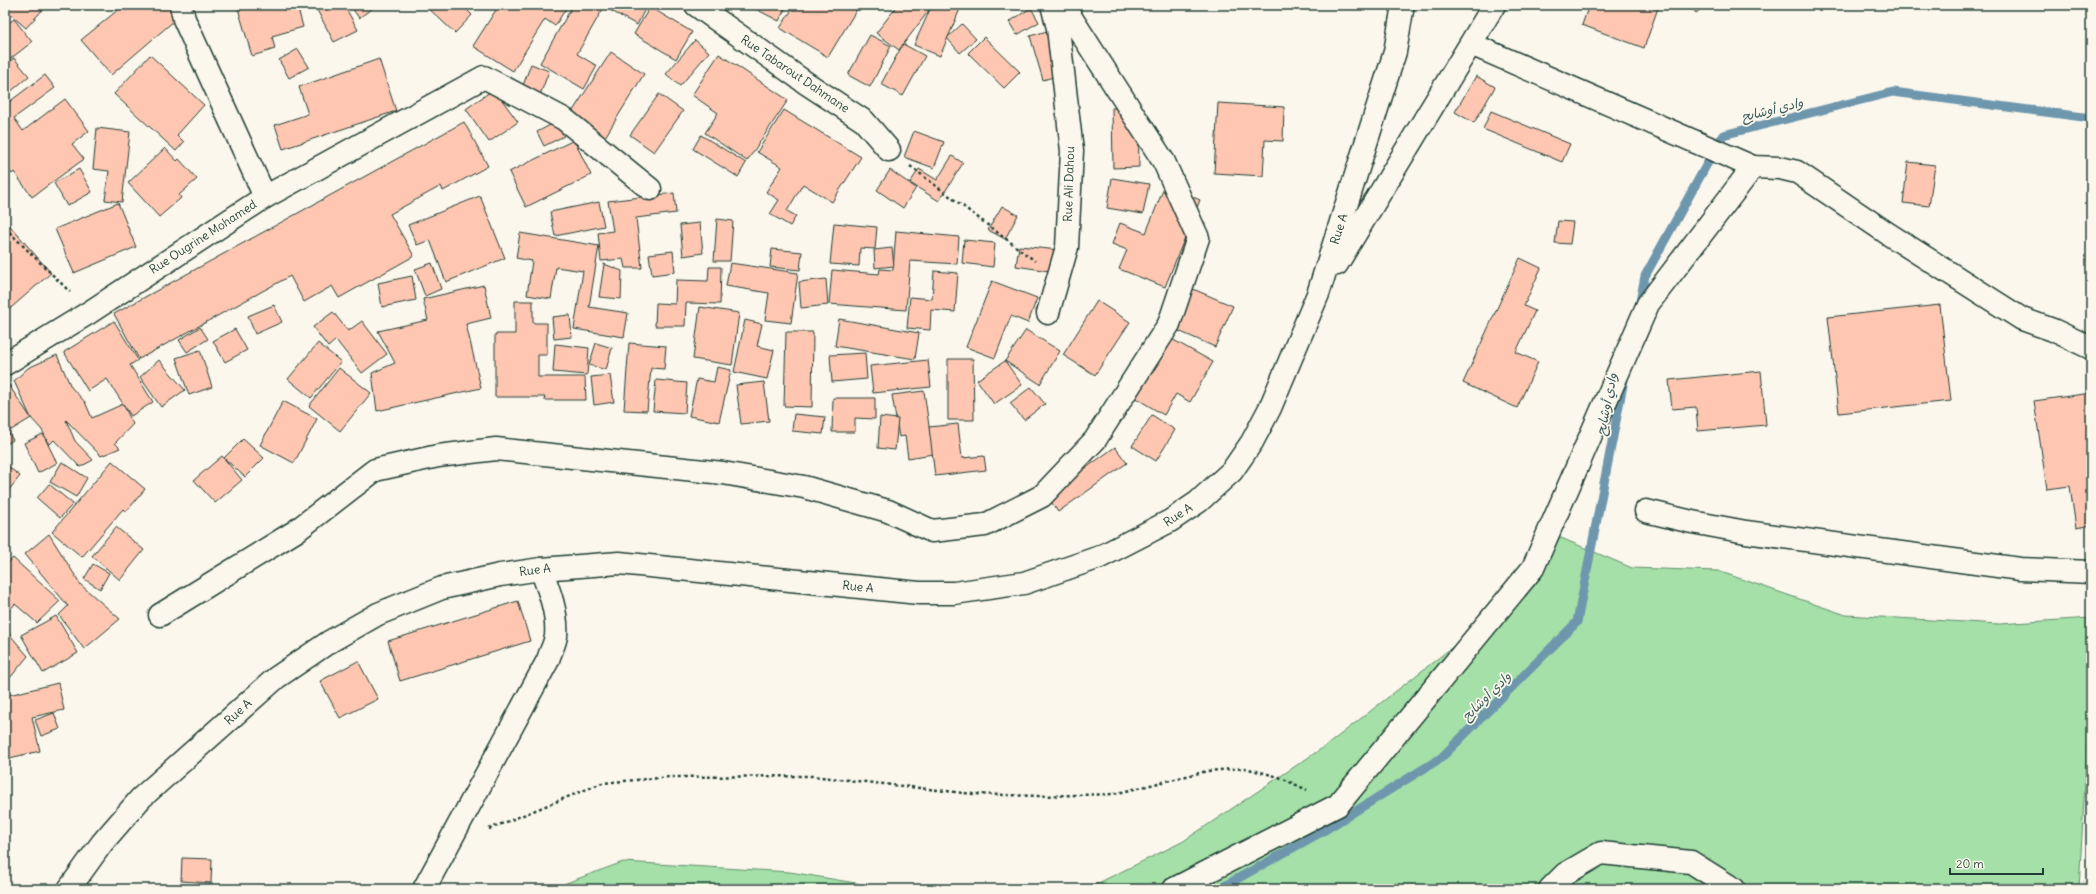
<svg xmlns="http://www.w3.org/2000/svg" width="2096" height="894" viewBox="0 0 2096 894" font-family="Delius,'Playpen Sans Arabic',sans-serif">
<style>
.green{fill:#a4e0a7;stroke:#628e6e}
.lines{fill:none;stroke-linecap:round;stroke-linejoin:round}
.stream{stroke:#6e97ae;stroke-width:9}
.building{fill:#ffc7b2;stroke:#1f3d34}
.motorway-tunnel{stroke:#cfd2c7;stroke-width:22;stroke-dasharray:22 11;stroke-linecap:butt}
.minor-casing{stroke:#1f3d34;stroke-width:25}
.tertiary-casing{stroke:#1f3d34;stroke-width:25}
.path{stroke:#1f3d34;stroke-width:2.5;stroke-dasharray:3 3;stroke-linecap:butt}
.minor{stroke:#fbf7ec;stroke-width:22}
.tertiary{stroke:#fbf7ec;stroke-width:22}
.labels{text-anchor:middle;stroke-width:3.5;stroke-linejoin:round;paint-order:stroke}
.street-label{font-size:12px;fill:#1f3d34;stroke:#fbf7ec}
.water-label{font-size:13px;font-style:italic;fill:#395b5d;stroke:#fbf7ec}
</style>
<rect width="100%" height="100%" fill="#fbf7ec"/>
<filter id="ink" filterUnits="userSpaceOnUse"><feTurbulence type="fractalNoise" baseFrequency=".025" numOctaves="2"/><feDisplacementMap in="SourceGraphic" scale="8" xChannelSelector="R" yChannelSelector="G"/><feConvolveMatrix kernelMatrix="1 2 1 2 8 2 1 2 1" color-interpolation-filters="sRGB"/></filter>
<g filter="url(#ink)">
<g class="green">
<path d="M1547,532L1632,568L1718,571L1846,615L1999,624L2091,618V707L2089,710L2079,889H1069L1090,887L1182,842L1327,745L1478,627Z"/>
<path d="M623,862L790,872L891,889H550Z"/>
</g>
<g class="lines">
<g class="stream">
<path d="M1639,307L1645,276L1723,135L1893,92L2091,118"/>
<path d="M1219,889L1325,830L1441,758L1577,622L1624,380"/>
</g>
</g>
<g class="building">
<path d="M5,5H47L26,28L5,10Z"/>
<path d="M124,5H174L182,14L111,75L81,40Z"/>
<path d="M237,5H297L303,27L272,36L275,49L252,56Z"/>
<path d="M326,5H344L358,30L334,42L317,10Z"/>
<path d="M350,5H377L359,18Z"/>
<path d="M429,5H462L472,15L455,33L427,7Z"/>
<path d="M499,5H545L548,7L550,5H568L555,26L545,19L513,71L473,46Z"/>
<path d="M573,5H605L577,54L597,66L584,89L540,63Z"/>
<path d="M607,5H647L637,25L606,8Z"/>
<path d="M748,5H787L779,21Z"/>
<path d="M795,5H851L857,9L828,57L780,28Z"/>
<path d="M898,5H933L899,50L876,33Z"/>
<path d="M932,5H950L960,9L940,56L914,45Z"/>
<path d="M1589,5H1659L1644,48L1582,25Z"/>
<path d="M1690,5H1706L1696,13Z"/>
<path d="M650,7L692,32L676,59L634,34Z"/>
<path d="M1031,8L1039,22L1017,35L1009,22Z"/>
<path d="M14,19L32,42L5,63V26Z"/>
<path d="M962,24L976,39L960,53L947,38Z"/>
<path d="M1047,31L1060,75L1043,80L1030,36Z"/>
<path d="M870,35L891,46L870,87L848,75Z"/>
<path d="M984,37L1020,72L1004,88L968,53Z"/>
<path d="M695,40L709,52L680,86L666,74Z"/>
<path d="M903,44L925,56L903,96L881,84Z"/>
<path d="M298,49L309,67L289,78L279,60Z"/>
<path d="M611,52L644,74L602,142L567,120Z"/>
<path d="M719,54L788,100L747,161L705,133L718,113L692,95Z"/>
<path d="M150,55L204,105L177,135L184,142L176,151L114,94Z"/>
<path d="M14,58L29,76L8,94L10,97L5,101V65Z"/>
<path d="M379,59L396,111L283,149L275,125L308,114L299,87Z"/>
<path d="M531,64L549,71L540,95L522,88Z"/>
<path d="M45,75L55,88L14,118L23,131L65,99L89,131L72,144L84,159L32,197L14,172L12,174L5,165V147L8,145L5,140V105Z"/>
<path d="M1476,76L1495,87L1474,123L1455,112Z"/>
<path d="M494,89L518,122L489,142L466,109Z"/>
<path d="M659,94L683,111L654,152L630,135Z"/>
<path d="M1218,103L1284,107L1283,141L1265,140L1263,176L1214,173Z"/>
<path d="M1138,107L1139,167L1113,168L1112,108Z"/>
<path d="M784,110L861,157L832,202L803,184L787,211L796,216L790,226L770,214L779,200L766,192L782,167L757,152Z"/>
<path d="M1491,111L1570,144L1562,162L1483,129Z"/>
<path d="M464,122L488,166L443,191L441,186L390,214L414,256L339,298L332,286L304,302L290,276L139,359L114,314Z"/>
<path d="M556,122L564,136L544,146L537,132Z"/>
<path d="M97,128L130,132L122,202L105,200L109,171L93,169Z"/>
<path d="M914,131L944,142L934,168L904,157Z"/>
<path d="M701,135L746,163L738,177L693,149Z"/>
<path d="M574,140L591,175L526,207L509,172Z"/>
<path d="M165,148L177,161L179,159L197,179L179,195L181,198L159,217L128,183Z"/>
<path d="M952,156L963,163L939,201L910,183L919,169L937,180Z"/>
<path d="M1908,162L1935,165L1929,206L1903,203Z"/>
<path d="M79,169L92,192L67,206L54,183Z"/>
<path d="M890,170L916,188L903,208L877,190Z"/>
<path d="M1112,178L1149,184L1143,214L1107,208Z"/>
<path d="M1165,185L1200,200L1165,287L1119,269L1127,250L1112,244L1120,223L1146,233Z"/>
<path d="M674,193L676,213L636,218L642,268H625L623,259L601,261L598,233L613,231L608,201Z"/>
<path d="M480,196L505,258L446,282L430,240L417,245L408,225Z"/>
<path d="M599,202L604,226L555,236L550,212Z"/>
<path d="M118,203L136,247L74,273L55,229Z"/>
<path d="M1002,206L1018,215L1005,239L988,230Z"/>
<path d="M717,219L733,221L730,261H714Z"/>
<path d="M5,220L51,273L5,313Z"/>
<path d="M1558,221L1573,222L1570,244L1555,243Z"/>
<path d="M700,223L703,253L683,256L680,225Z"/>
<path d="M834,223L877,227L875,249L860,248L859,266L830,264Z"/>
<path d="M896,231L959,237L957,264L910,261L906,310L829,304L832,270L879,274L880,269L893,270Z"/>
<path d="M520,233L599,246L589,307L628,313L624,337L574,329L583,271L556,267L551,299L527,295L532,261L516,258Z"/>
<path d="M964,240L995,243L993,267L962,263Z"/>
<path d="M1019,246L1059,250L1056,272L1016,266Z"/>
<path d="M892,248L894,266L875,268L874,250Z"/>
<path d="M772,249L802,252L800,270L770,267Z"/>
<path d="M673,251L675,272L652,275L649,254Z"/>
<path d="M1520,258L1541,268L1524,306L1535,311L1516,352L1538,362L1517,408L1463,383Z"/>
<path d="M432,263L441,289L425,296L415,269Z"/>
<path d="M730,263L798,273L791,323L765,320L769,293L726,286Z"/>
<path d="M604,264L622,271L621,299L599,297Z"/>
<path d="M709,267H721L720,304L686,303L685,326H655L656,303L675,304L676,280L708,281Z"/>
<path d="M934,271L958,273L955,312L931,310L930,330L907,328L910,297L932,299Z"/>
<path d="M412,276L416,300L382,307L378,283Z"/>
<path d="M826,279L828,305L801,308L799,282Z"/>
<path d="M992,281L1037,298L1028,323L1011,316L995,358L966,347Z"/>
<path d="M484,285L491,318L466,324L481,388L377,411L372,373L395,363L378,331L428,320L423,299Z"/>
<path d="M1193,289L1233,306L1215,347L1174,329Z"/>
<path d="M515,301H533V323H547V355H538V377H585L586,400H544L545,397H495V334H515Z"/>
<path d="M1097,301L1130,322L1095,375L1063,355Z"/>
<path d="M274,305L282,322L255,334L248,316Z"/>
<path d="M1940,305L1951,401L1839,413L1828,317Z"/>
<path d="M700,307L739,313L732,365L693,359Z"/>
<path d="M333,312L348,331L362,321L387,354L362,373L336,340L328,347L313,327Z"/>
<path d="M570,315L572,337L554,339L552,317Z"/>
<path d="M839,319L919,333L915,359L835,346Z"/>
<path d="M745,320L762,324L757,346L774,350L767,379L734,372Z"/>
<path d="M114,321L138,360L130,365L153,402L131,416L107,379L88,391L64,352Z"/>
<path d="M200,327L208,339L187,352L179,340Z"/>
<path d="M235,329L247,350L225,362L213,341Z"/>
<path d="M1026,330L1060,351L1040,384L1005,361Z"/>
<path d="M786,332H813L812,407L784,406Z"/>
<path d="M1168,337L1213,362L1190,402L1176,394L1164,415L1134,397Z"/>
<path d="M318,343L341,362L311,398L288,379Z"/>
<path d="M596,343L612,348L606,370L589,365Z"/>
<path d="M629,343L666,346L664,369L651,368L647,411L624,410Z"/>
<path d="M555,344L589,348L587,375L553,372Z"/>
<path d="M200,350L212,387L189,395L176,358Z"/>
<path d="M865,353L867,379L832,382L830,355Z"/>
<path d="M57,355L71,387L85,402L92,418L123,404L133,424L115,443L120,448L101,456L66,420L75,441L93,460L80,467L54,440L49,445L42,430L31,418L14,381L28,368Z"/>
<path d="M948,359H973L974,420H948Z"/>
<path d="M159,360L185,390L161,407L140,377Z"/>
<path d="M928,360L931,387L873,393L870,366Z"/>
<path d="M1005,361L1022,385L994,404L977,380Z"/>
<path d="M717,367L731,370L719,422L689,416L697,379L714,382Z"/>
<path d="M339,368L371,393L340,431L309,406Z"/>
<path d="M1761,371L1766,425L1698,431L1696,407L1672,409L1669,380Z"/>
<path d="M610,375L614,402L594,405L591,377Z"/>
<path d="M656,380L687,383L685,413L653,411Z"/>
<path d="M6,381L31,418L8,432L13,440L5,445Z"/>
<path d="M764,382L769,421L741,424L736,385Z"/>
<path d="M1031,387L1045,404L1024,420L1010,403Z"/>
<path d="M924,391L933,454L908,458L905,436L899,437L892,395Z"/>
<path d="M2091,393V525L2076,528L2070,486L2047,489L2034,401Z"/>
<path d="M833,398H875V419L855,418V432H832Z"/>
<path d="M283,401L317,419L294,463L260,445Z"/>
<path d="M794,414L825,417L823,434L792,431Z"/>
<path d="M1152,415L1175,430L1156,461L1132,446Z"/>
<path d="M880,417L898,419L895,450L878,448Z"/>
<path d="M958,424L962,458L984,456L986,470L935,476L929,427Z"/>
<path d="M43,434L57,463L38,473L24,443Z"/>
<path d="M243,439L264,458L245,477L224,458Z"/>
<path d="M1115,447L1127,463L1058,512L1047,496Z"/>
<path d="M222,456L242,480L215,503L194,480Z"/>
<path d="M112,461L145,489L126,512L123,509L82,557L52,532Z"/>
<path d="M62,462L87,478L76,497L50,482Z"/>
<path d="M5,464L20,476L5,495Z"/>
<path d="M49,484L73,504L60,518L37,498Z"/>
<path d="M116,527L144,550L120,580L92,556Z"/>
<path d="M49,534L81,585L120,619L84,649L59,615L68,606L25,554Z"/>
<path d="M13,558L60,601L37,623L15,604L5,615V566Z"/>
<path d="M93,564L109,573L100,589L84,579Z"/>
<path d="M518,601L530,641L400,681L388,641Z"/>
<path d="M56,616L78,653L43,673L21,635Z"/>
<path d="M5,629L28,656L5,684Z"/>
<path d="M358,661L378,699L340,718L320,681Z"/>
<path d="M58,683L64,710L32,717L40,751L5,759V696Z"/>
<path d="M54,713L60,729L41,736L35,720Z"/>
<path d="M182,858L212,859L211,883L181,881Z"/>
</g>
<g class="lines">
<path class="motorway-tunnel" d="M2090,889L2091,888"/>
<defs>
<g id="minor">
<path d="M696,5L806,83L864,121L889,150"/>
<path d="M1471,44L1753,167L1780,168L1797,172L1890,235L2022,319L2053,330L2091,348"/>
<path d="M265,197L484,77L564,119L650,189"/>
<path d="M1048,313L1067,247L1072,151L1058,28L1052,5"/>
<path d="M5,364L90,312L265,197L184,19L181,5"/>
<path d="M1646,511L1692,522L1746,532L2020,569L2091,572"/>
<path d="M160,615L296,531L375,470L438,456L496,449L723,473L804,487L888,511L932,531L985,525L1042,496L1095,440L1169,324L1198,238L1164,162L1063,5"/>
<path d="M1174,889L1338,805L1533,568L1648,304L1753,167"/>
<path d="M1550,889L1565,874L1601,853L1691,862L1734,889"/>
</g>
<g id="tertiary">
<path d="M1337,264L1494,5"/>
<path d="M69,889L102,843L141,798L276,678L329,642L378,614L442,588L500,575L541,569L619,563L919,593H954L1024,583L1100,557L1170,521L1198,502L1232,471L1252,442L1270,408L1318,294L1395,52L1403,5"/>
<path d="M424,889L548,660C550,652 555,644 556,636C558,613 549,590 541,569"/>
</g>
</defs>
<use href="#minor" class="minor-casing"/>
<use href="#tertiary" class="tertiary-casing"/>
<g class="path">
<path d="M910,166L1035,261"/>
<path d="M5,228L70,292"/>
<path d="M489,829L602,783L670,777L812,776L973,794L1038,796L1114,794L1207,771L1245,768L1279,777L1307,790"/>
</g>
<use href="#minor" class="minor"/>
<use href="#tertiary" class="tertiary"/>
</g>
</g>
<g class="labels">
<g class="street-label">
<text transform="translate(795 74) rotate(34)" y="4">Rue Tabarout Dahmane</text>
<text transform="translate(1069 184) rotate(-88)" y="4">Rue Ali Dahou</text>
<text transform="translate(1339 229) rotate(-72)" y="4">Rue A</text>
<text transform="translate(203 237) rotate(-33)" y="4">Rue Ougrine Mohamed</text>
<text transform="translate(1178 515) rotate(-33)" y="4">Rue A</text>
<text transform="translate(535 570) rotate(-7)" y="4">Rue A</text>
<text transform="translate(858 587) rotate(6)" y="4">Rue A</text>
<text transform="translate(238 712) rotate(-42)" y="4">Rue A</text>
</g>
<g class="water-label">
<text transform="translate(1772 109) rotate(-14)" y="5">وادي أوشايح</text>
<text transform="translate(1606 404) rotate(-79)" y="5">وادي أوشايح</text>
<text transform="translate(1486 696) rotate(-45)" y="5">وادي أوشايح</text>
</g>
</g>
<rect width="2096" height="894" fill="none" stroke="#fbf7ec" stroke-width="20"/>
<rect x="10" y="10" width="2076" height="874" fill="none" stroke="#1f3d34" stroke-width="1.5" filter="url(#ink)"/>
<path d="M1950 868v6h93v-6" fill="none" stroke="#1f3d34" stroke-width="2"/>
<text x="1956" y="868" font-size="12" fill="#1f3d34" stroke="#fbf7ec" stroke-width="3" paint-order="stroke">20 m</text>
</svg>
